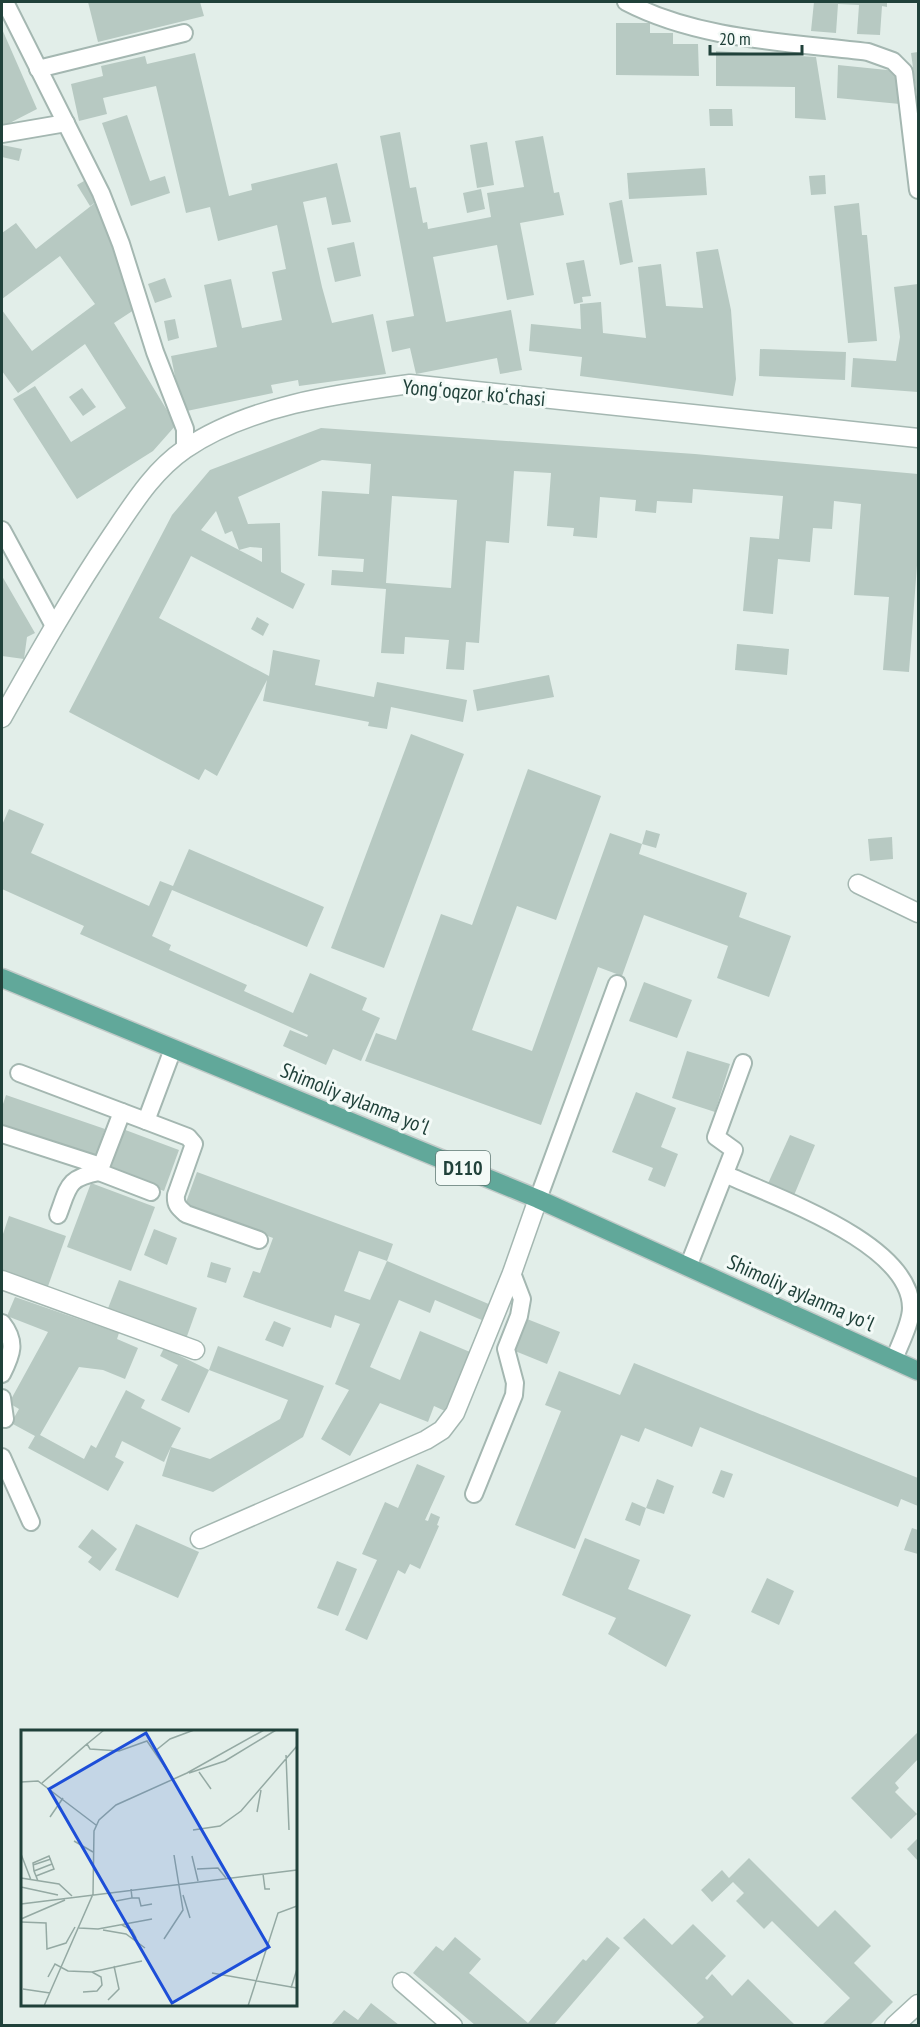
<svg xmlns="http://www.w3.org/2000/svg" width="920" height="2027" viewBox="0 0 920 2027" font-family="'PT Sans Narrow',sans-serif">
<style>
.building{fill:#b7c9c2;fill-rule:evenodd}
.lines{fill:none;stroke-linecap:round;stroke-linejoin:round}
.service-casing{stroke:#a4b7b1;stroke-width:20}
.minor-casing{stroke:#a4b7b1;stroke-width:21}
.primary-casing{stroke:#c1cac8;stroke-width:21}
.service{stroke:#fff;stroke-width:16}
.minor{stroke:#fff;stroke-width:18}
.primary{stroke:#61a89a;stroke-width:18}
.labels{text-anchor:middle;stroke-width:6;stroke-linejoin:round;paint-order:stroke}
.shield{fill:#f3faf7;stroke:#5f7873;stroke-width:1.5}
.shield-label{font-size:20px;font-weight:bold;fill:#20413a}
.street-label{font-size:21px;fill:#20413a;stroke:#f3faf7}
.inset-road{fill:none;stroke:#94a9a3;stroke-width:1.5}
.view{fill:#1d4ed8;fill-opacity:0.15;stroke:#1d4ed8;stroke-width:3}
.inset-edge{fill:none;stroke:#20413a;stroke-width:3}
</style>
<rect width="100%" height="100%" fill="#e2eee9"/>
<g class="building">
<path d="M88,2H200L204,16L98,42Z"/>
<path d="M814,2H887V7L882,6L880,35L857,34L859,5L838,4L836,33L811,31Z"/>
<path d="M616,23H650V33H673V44H698L699,76L616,75Z"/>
<path d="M2,29L37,109L2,127Z"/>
<path d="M716,51L816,57L826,120L795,118V87L716,86Z"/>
<path d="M918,52V97H917L911,53Z"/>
<path d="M195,53L229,196L252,190L251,184L337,163L351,222L332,225L326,197L303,202L322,287L332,323L373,314L386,374L299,386L298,380L271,385L273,393L182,412L171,356L217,347L204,285L231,279L242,328L282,320L272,272L286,269L277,225L218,241L210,207L186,213L156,86L103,98L107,114L79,121L71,84L103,76L101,66L145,56L147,64Z"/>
<path d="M838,65L897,71L900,104L837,98Z"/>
<path d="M709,109H732L733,126H710Z"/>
<path d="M127,115L150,181L165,176L170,193L131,206L102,123Z"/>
<path d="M400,132L410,188L416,187L423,223L427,222L428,229L491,217L487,193L524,187L515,141L543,136L554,193L559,192L564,215L520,223L534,295L507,300L497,245L433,257L446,322L511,310L522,370L500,374L497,358L416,374L410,348L392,352L386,321L414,316L380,136Z"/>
<path d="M487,142L494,185L477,188L470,145Z"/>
<path d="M2,145L22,149L19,161L2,157Z"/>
<path d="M705,168L707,195L629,199L627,173Z"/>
<path d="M825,175L826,194L811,195L809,176Z"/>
<path d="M84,181L96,202L90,206L77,185Z"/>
<path d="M481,189L485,209L467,213L463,193Z"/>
<path d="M622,200L633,262L620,265L609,203Z"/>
<path d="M96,202L137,308L114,323L176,425L153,451L77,499L13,399L35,386L71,442L126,408L85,344L18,393L2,371V310L32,351L95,304L60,256L2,299V233L16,223L36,249Z"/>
<path d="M859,203L862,235H867L877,341L848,343L834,206Z"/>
<path d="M354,242L361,276L335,282L327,248Z"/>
<path d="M718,249L731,310L736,379L733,396L580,376L582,357L529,351L531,324L581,329L580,304L601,302L603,333L646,338L638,267L661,264L666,306L703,308L696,252Z"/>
<path d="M584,260L591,296L582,297L583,302L574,304L566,263Z"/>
<path d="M165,278L172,297L155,303L148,284Z"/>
<path d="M918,284V392L851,387L853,358L896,361L900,337L894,287Z"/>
<path d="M175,319L179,338L168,341L164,321Z"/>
<path d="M760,349L846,352L845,380L759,376Z"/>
<path d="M82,388L96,407L83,416L69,397Z"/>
<path d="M321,428L695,454L918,474V552L909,672L883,670L889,597L854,595L861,504L834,501L832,529L813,528L810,562L778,559L773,614L743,611L750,537L779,539L783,496L693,489L692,503L657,501L656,513L635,511L636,500L600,497L597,538L573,536L574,528L547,526L551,473L514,471L509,543L486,541L479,643L466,642L464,670L446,669L449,640L405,637L404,654L381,653L386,589L331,585L332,570L363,572L364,559L318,556L322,491L369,494L371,464L322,460L238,497L248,524L280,523L281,572L305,584L293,609L191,556L159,618L269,676L273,650L320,660L315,685L374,697L377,682L467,700L463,722L391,707L387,729L368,726L369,722L263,701L267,680L217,776L205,769L199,780L69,712L172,515L210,470ZM392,496L457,500L451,588L386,583ZM216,511L225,534L232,531L239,550L250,547L262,548V562L239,550L201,530Z"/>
<path d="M2,576L35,633L27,637L24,659L2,656Z"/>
<path d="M257,617L269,624L263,636L251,629Z"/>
<path d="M737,644L789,649L787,675L735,670Z"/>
<path d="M549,675L554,697L477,711L473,690Z"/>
<path d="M411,734L464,754L384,968L331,948Z"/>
<path d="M528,769L601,796L556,920L517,906L472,1030L532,1051L610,833L642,844L639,854L747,893L739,917L791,936L769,997L717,978L728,946L644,915L622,976L598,967L541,1125L365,1061L376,1033L396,1040L441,914L472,925Z"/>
<path d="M9,809L44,824L31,853L149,906L160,881L173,886L189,849L324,907L307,947L172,890L152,936L171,945L169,950L247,985L244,991L293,1013L310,973L367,998L362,1010L380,1018L361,1061L333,1049L326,1065L283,1046L290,1030L307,1037L308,1035L80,934L84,926L2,889V825Z"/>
<path d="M646,830L660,834L656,848L642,844Z"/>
<path d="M892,837L893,859L870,861L868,839Z"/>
<path d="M644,982L692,1000L677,1038L629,1021Z"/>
<path d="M687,1051L730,1064L715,1112L672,1098Z"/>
<path d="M636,1092L676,1108L661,1147L678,1154L665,1187L648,1180L653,1168L612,1152Z"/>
<path d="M6,1095L105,1129L95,1158L2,1126V1107Z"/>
<path d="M120,1128L179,1150L164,1191L105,1169Z"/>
<path d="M790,1135L815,1145L792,1200L766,1188Z"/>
<path d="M197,1172L393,1244L387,1261L359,1251L344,1291L370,1300L387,1261L491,1305L484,1321L435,1300L430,1313L399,1300L370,1367L400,1380L420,1331L470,1352L445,1411L434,1406L428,1422L380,1403L350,1456L321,1439L349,1390L335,1384L360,1324L335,1315L331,1328L243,1297L253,1271L260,1273L273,1238L185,1205Z"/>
<path d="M91,1183L155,1207L131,1271L67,1247Z"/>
<path d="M9,1216L66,1236L47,1289L2,1272V1237Z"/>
<path d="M154,1229L177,1238L167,1265L144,1255Z"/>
<path d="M211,1262L231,1268L226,1283L207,1277Z"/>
<path d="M119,1280L197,1308L186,1339L107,1311Z"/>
<path d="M15,1297L119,1333L117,1339L138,1348L125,1379L103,1370L79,1367L40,1435L84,1459L91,1445L96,1448L126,1390L145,1400L141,1408L181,1428L171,1447L210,1459L280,1419L288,1400L209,1370L189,1413L161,1400L178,1365L160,1356L164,1348L209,1370L218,1346L324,1386L303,1437L213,1492L162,1476L171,1447L164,1462L122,1441L115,1457L124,1462L108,1491L28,1448L35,1436L11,1423L19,1409L9,1403L48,1332L7,1316Z"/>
<path d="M527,1319L560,1332L547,1364L515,1351Z"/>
<path d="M274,1321L291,1328L283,1347L265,1340Z"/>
<path d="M634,1363L918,1478V1506L901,1499L898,1507L700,1427L692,1447L645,1428L639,1442L621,1435L575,1549L515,1525L561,1411L545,1405L559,1371L620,1395Z"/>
<path d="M417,1464L445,1476L425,1520L428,1521L431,1513L440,1517L437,1525L439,1526L420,1569L410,1564L405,1574L398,1570L367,1640L345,1630L377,1560L362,1554L385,1502L398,1508Z"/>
<path d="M721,1470L733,1474L724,1498L712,1493Z"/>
<path d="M657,1479L674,1486L664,1514L646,1508L640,1526L625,1520L632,1502L646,1508Z"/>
<path d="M136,1524L199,1552L178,1598L115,1570Z"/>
<path d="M912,1528L918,1530V1554L904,1550Z"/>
<path d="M92,1529L117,1549L100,1571L88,1562L92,1557L78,1547Z"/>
<path d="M585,1538L640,1560L628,1589L691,1615L666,1667L608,1634L616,1618L562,1595Z"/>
<path d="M337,1561L357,1569L338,1616L317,1608Z"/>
<path d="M767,1578L794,1591L779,1625L751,1612Z"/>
<path d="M917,1733L918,1759L895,1783L899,1788L895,1792L917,1814L891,1839L851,1798Z"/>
<path d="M918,1838V1861L907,1849Z"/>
<path d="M749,1858L818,1927L835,1910L871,1946L854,1963L893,2002L870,2025H822L850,1998L772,1921L764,1929L736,1901L744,1893L733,1882L712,1902L701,1890L722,1870L729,1878Z"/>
<path d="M644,1918L672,1945L693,1924L726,1956L705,1978L707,1980L712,1974L732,1996L748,1979L795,2025H695L704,2017L623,1938Z"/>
<path d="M455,1937L481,1959L469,1973L528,2023L583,1959L586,1961L607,1937L620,1948L554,2025H475L413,1973L436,1946L443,1951Z"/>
<path d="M371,2003L399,2025H331L344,2010L358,2020Z"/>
</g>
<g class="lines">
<defs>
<g id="service">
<path d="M5,2L101,193L121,244L155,352L185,429V449"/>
<path d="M626,2C699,40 787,42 868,52L893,61L904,72L918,190"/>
<path d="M38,69L184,33"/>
<path d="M2,134L66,123"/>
<path d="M2,530L54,626"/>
<path d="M19,1073L146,1121L173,1049"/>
<path d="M146,1121L188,1137L194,1144L176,1195C175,1205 179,1208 186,1214L259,1240"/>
<path d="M2,1134L101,1166"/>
<path d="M99,1172L151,1192"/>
<path d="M725,1174C774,1197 911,1243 911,1308C911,1324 899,1345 894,1360"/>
<path d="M538,1199L617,984"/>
<path d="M58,1215C69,1186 67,1178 99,1172L122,1112"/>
<path d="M688,1267L734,1150L716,1137L743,1063"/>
<path d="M2,1323C17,1342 12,1354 2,1374"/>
<path d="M2,1398L5,1419"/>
<path d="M2,1457L31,1522"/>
<path d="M474,1494L514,1395L515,1383L506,1349L519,1316L522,1299L512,1273"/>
</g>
<g id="minor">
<path d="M2,718C37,656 72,594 112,535C133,504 153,471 185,449C248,406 336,394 410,384L918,438"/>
<path d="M858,884L918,913"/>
<path d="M2,1280L195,1350"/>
<path d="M200,1539L426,1440L442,1430L455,1413L512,1273L538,1199"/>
<path d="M402,1982L453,2026"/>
<path d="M894,2026L918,2004"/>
</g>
<path id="primary" d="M2,978L538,1199L918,1371"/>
</defs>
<use href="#service" class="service-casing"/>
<use href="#minor" class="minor-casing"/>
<use href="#primary" class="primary-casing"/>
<use href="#service" class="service"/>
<use href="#minor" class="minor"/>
<use href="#primary" class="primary"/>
</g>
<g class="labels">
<rect class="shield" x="436" y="1151" width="54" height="34" rx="4.5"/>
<g class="shield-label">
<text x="463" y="1175">D110</text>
</g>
<g class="street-label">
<text transform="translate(474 393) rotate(5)" y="7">Yongʻoqzor koʻchasi</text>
<text transform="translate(355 1099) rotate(22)" y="7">Shimoliy aylanma yoʻl</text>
<text transform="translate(801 1293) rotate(24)" y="7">Shimoliy aylanma yoʻl</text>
</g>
</g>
<g transform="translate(21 1730)">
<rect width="276" height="276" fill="#e2eee9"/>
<path class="inset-road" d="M66,14L83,0M134,21L149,9L173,0M265,25L268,100M178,42L190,59M168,43L204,31L255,0M0,52L17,51L75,95M21,53L66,14L69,19L98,21L126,11L152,49M236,82L240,60M29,87L42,68M172,100L199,96L220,81L276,16M53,111L72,122M0,124L10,150M171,126L177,151M12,135L30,129M176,139L197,138L205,148M13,141L31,134M242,144L244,159H249M15,146L33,139L28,126L12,133L13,141L17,151M0,148L38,154L51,166M0,157L37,165M162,165L169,188M111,168H118L120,176L131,174M95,171L111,168L110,159M0,174L276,140M0,189L44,170M0,192L25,193L26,219L45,213L54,197M101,195L111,200L115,208M58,198L77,199L131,189M82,200L105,204L124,218M143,209L162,180L153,125M191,243L276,258M27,247L34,234L47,241L71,242L121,231M270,258L276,239M2,259L29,263M62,262L76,261L81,255L80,247L71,242M87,270L98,259L93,236M23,276L72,164L73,101L78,90L95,75L166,43L243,0M227,276L257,183L276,176"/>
<path class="view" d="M125,3L248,217L151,273L28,59Z"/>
<rect width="276" height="276" class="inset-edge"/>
</g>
<rect width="920" height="2027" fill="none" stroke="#20413a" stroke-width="6"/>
<path d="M710 45v9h92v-9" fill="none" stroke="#20413a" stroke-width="3"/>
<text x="719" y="45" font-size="18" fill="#20413a" stroke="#f3faf7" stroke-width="4.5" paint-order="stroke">20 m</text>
</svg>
